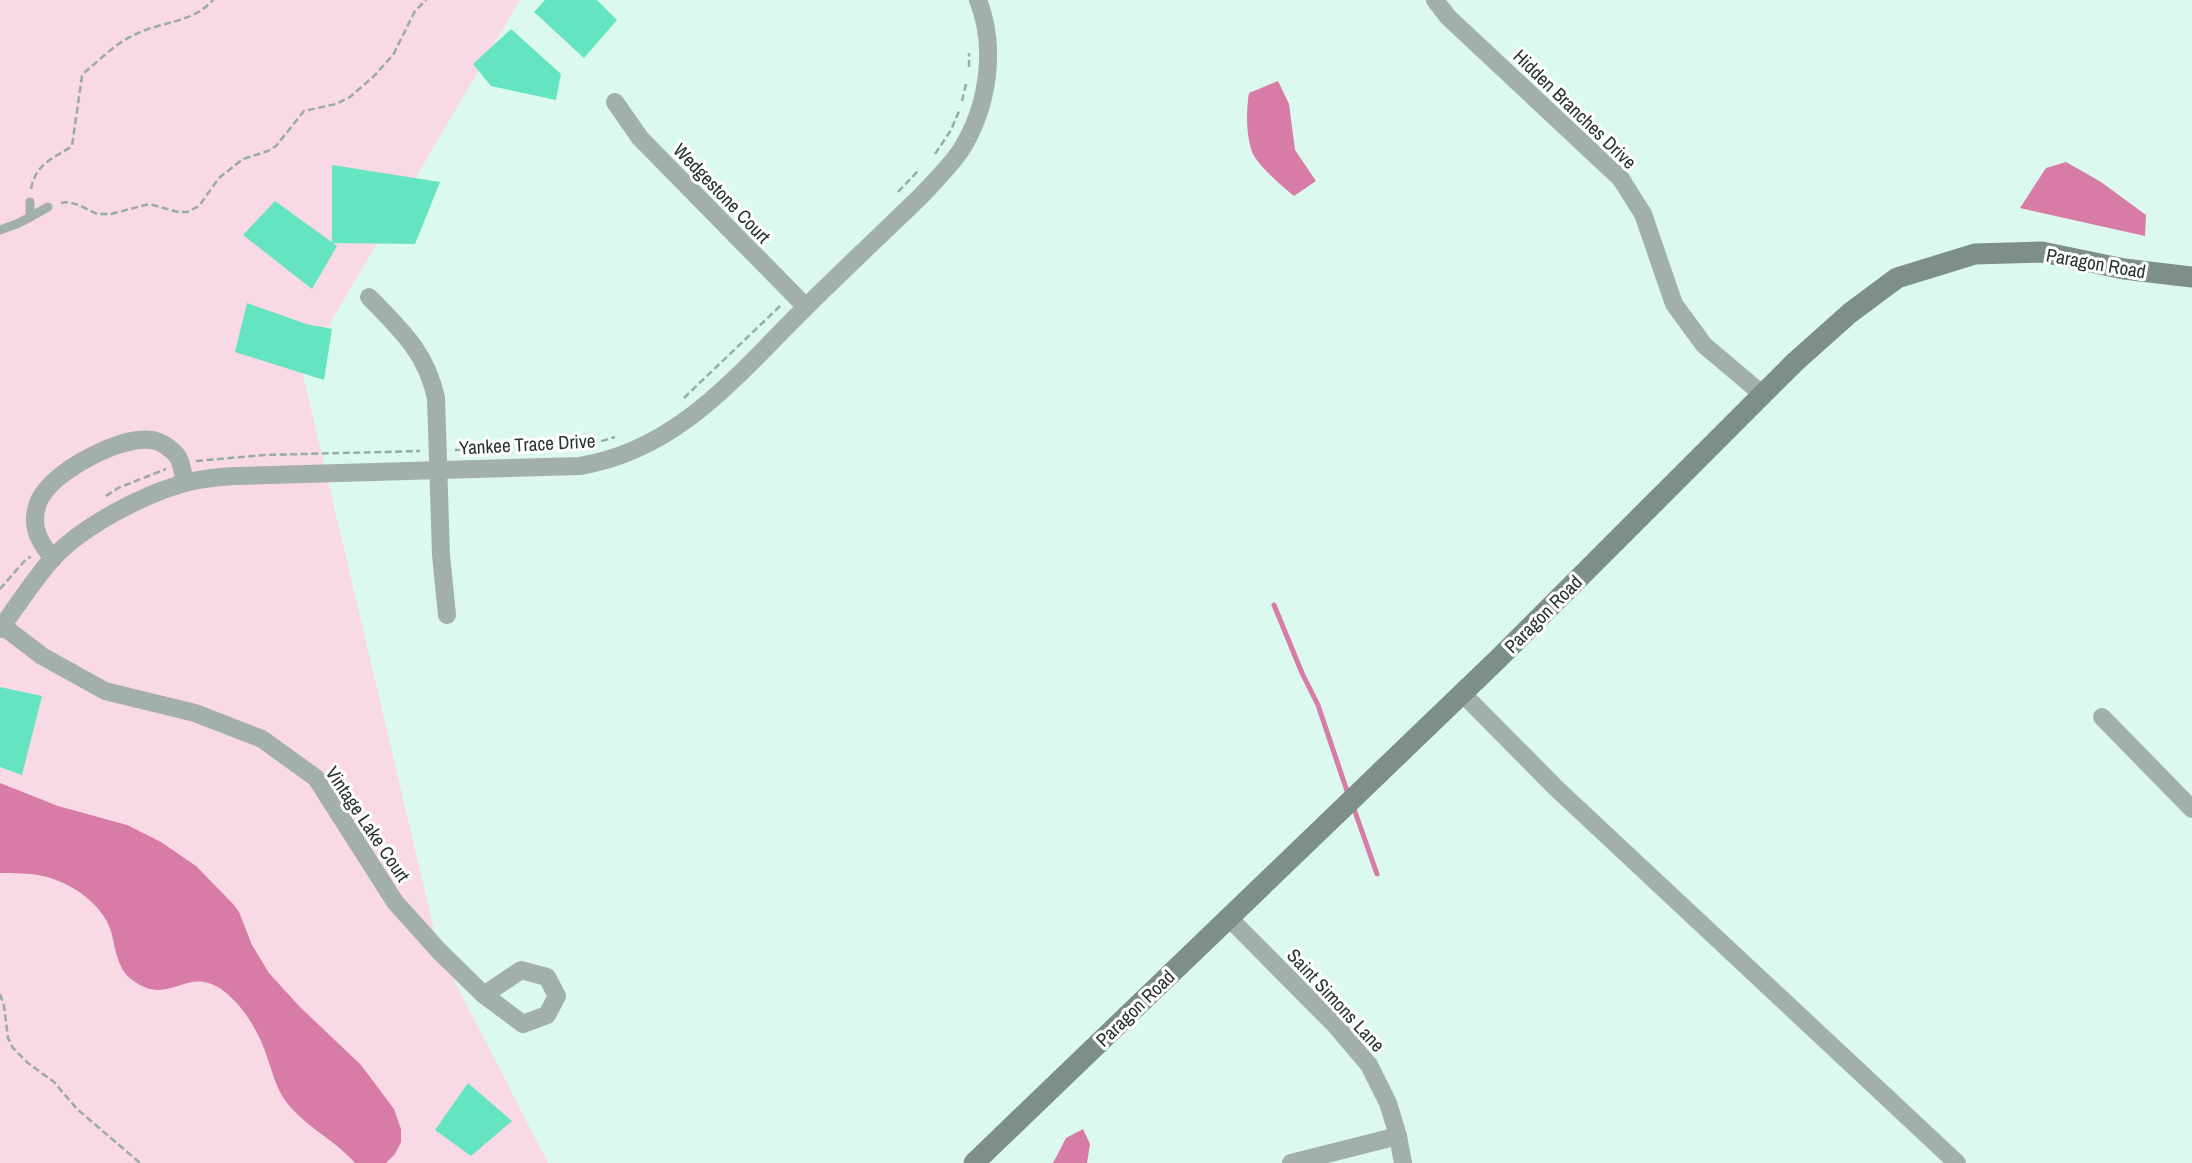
<svg xmlns="http://www.w3.org/2000/svg" width="2192" height="1163" viewBox="0 0 2192 1163" font-family="'Archivo Narrow',sans-serif">
<style>
.green{fill:#f9d9e6}
.water{fill:#d77ba7}
.lines{fill:none;stroke-linecap:round;stroke-linejoin:round}
.stream{stroke:#d77ba7;stroke-width:5}
.building{fill:#64e4c0}
.path{stroke:#96aca4;stroke-width:2.5;stroke-dasharray:7 3.5;stroke-linecap:butt}
.lane{stroke:#a3afab;stroke-width:9}
.street{stroke:#a3afab;stroke-width:18}
.secondary{stroke:#7e8f89;stroke-width:21}
.labels{text-anchor:middle;stroke-width:6;stroke-linejoin:round;paint-order:stroke}
.street-label{font-size:19px;fill:#293430;stroke:#fff}
</style>
<rect width="100%" height="100%" fill="#dcf9ef"/>
<path class="green" d="M0,0H520L302,371L439,951L548,1163H0Z"/>
<g class="water">
<path d="M1278,81L1289,104L1295,150L1316,181L1294,196C1282,186 1258,166 1252,152C1246,134 1246,112 1249,93Z"/>
<path d="M2066,162L2101,182L2146,215L2145,236L2020,208L2046,168Z"/>
<path d="M0,783L58,806L127,825L161,842L196,866L234,905L239,912L252,945L269,973L300,1007L361,1065L394,1109L401,1129V1142L395,1154L386,1163H355C335,1140 306,1127 287,1103C276,1089 272,1070 266,1054C258,1030 242,1004 221,989C185,965 169,1009 131,979C117,968 115,946 111,931C102,903 70,882 43,876C29,873 14,873 0,873Z"/>
<path d="M1083,1129L1090,1144L1087,1163H1053L1066,1138Z"/>
</g>
<g class="lines">
<g class="stream">
<path d="M1274,605L1302,673L1318,705L1349,797"/>
<path d="M1353,806L1377,874"/>
</g>
</g>
<g class="building">
<path d="M545,0H597L617,20L584,58L534,12Z"/>
<path d="M511,29L561,74L556,100L491,86L473,64Z"/>
<path d="M332,165L440,182L415,244L332,243Z"/>
<path d="M275,201L337,246L312,289L243,235Z"/>
<path d="M247,303L306,324L332,329L324,380L235,352Z"/>
<path d="M0,687L42,696L22,775L0,767Z"/>
<path d="M468,1083L512,1121L471,1156L435,1130Z"/>
</g>
<g class="lines">
<g class="path">
<path d="M969,67V53"/>
<path d="M962,101L966,84"/>
<path d="M935,154L951,130L959,111"/>
<path d="M31,189C36,163 53,159 72,146L82,76L86,71C101,59 116,43 134,35C160,21 192,24 213,0"/>
<path d="M898,192L918,171"/>
<path d="M61,203L68,202L79,205L97,214H111L149,204L178,212H187L199,206L219,178L243,159L268,151L276,146L304,111L336,104L350,97L373,77L393,55L415,11L426,0"/>
<path d="M684,398L780,306"/>
<path d="M560,448L592,444L615,437"/>
<path d="M455,450L511,449"/>
<path d="M196,461L264,455L420,451"/>
<path d="M106,496L118,488L166,469"/>
<path d="M0,589L27,558L31,557"/>
<path d="M0,994L4,1006L8,1038L13,1048L28,1063L54,1082L77,1109L140,1163"/>
</g>
<g class="lane">
<path d="M30,217L48,207"/>
<path d="M0,230L19,223L30,217V202"/>
</g>
<g class="street">
<path d="M1435,0L1448,17L1621,179L1643,214L1674,304L1704,345L1762,394"/>
<path d="M615,102L640,138L806,307"/>
<path d="M369,297C401,330 426,352 436,398L441,555L447,615"/>
<path d="M53,559C44,547 35,536 35,520C35,509 39,498 46,490C63,467 122,436 151,440C161,441 172,449 178,457C182,464 183,475 185,483"/>
<path d="M0,624L42,656L105,691L195,713L262,739L316,778L395,902L439,951L484,995L523,1024L547,1015L557,996L547,977L521,970L484,995"/>
<path d="M0,629C17,606 33,581 52,559C83,525 149,491 193,481C207,478 222,477 236,476L580,466C678,450 736,376 803,310C842,271 883,233 922,195C936,180 950,166 961,150C988,107 997,48 978,0"/>
<path d="M1462,693L1556,788L1957,1163"/>
<path d="M2102,717L2192,809"/>
<path d="M1229,918L1335,1025L1369,1065L1388,1103L1398,1136L1403,1163"/>
<path d="M1291,1163L1398,1136"/>
</g>
<path class="secondary" d="M974,1163L1498,659L1795,362L1850,313L1897,278L1975,254L2042,252L2124,269L2192,277"/>
</g>
<g class="labels">
<g class="street-label">
<text transform="translate(1575 109) rotate(44)" y="7">Hidden Branches Drive</text>
<text transform="translate(722 193) rotate(46)" y="7">Wedgestone Court</text>
<text transform="translate(2096 263) rotate(10)" y="7">Paragon Road</text>
<text transform="translate(527 444) rotate(-3)" y="7">Yankee Trace Drive</text>
<text transform="translate(1543 614) rotate(-45)" y="7">Paragon Road</text>
<text transform="translate(368 824) rotate(56)" y="7">Vintage Lake Court</text>
<text transform="translate(1336 1000) rotate(47)" y="7">Saint Simons Lane</text>
<text transform="translate(1135 1008) rotate(-44)" y="7">Paragon Road</text>
</g>
</g>
</svg>
